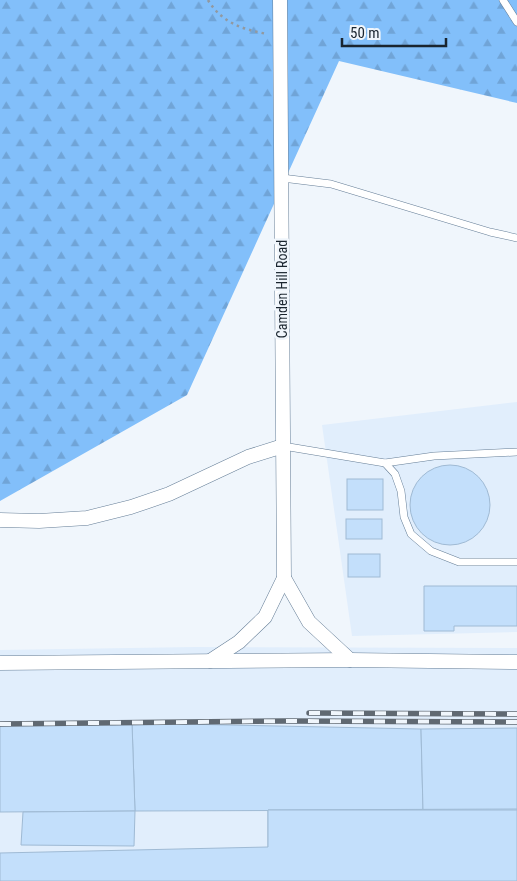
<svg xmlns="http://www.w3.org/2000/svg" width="517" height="881" viewBox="0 0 517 881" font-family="'Roboto Condensed',sans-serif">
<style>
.built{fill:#e1eefc}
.forest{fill:url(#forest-firs)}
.building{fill:#c3dffb;stroke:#9fbad4}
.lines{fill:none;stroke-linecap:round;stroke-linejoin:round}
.service-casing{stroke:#657e97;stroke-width:8}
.minor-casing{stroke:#657e97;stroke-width:15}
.path{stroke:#9199a1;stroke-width:2.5;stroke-dasharray:2.5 4;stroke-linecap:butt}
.service{stroke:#fff;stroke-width:7}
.minor{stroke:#fff;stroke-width:14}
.rail-casing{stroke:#606972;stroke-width:5.5}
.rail{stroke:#f0f6fc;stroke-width:4;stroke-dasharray:11;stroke-linecap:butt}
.labels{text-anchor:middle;stroke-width:5;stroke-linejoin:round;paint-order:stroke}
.street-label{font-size:14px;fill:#1a252f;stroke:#f0f6fc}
</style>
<defs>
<pattern id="forest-firs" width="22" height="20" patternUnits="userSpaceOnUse" patternTransform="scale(1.25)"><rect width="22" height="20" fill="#82bffa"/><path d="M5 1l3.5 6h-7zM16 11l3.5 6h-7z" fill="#70a4d7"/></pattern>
</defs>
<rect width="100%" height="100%" fill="#f0f6fc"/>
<g class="built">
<path d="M517,402V632L352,636L322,425Z"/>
<path d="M195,647L517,648V881H0V650Z"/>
</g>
<path class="forest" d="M0,0H517V103L339,61L187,395L0,501Z"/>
<g class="building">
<circle cx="450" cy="505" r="40"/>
<rect x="347" y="479" width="36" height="31"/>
<rect x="346" y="519" width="36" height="20"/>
<rect x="348" y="554" width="32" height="23"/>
<path d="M424,586H517V626H454V631H424Z"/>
<path d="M132,723L421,729L423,810L135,811Z"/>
<path d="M132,723L135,811L0,812V724Z"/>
<path d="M517,728V810H423L421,729Z"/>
<path d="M517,809V846L268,847V810Z"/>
<path d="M268,810H517V881H0V853L268,847Z"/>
<path d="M135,811L134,846L21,845L23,812Z"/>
</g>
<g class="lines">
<defs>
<g id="service">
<path d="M503,0L517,22"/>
<path d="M282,178L331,184L490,232L517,238"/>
<path d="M283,446L385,463L395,474L401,491L404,517L411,534L431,551L459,562H517"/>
<path d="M385,463L434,456L517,452"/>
</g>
<g id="minor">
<path d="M0,520L39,521L87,518L131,507L169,494L248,457L283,446"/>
<path d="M284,578L309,622L350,660"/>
<path d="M210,661L239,642L265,617L284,578L280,0"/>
<path d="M0,663L350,660L517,662"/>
</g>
</defs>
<use href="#service" class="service-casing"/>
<use href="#minor" class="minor-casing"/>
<path class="path" d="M208,0C222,23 242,29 267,34"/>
<use href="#service" class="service"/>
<use href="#minor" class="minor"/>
<defs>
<g id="rail">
<path d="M309,713L517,714"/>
<path d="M0,724L287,721L517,722"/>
</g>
</defs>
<use href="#rail" class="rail-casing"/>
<use href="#rail" class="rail"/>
</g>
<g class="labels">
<g class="street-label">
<text transform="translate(282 289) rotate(-90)" y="5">Camden Hill Road</text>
</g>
</g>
<path d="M342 38v8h104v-8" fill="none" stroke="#1a252f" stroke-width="2.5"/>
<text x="350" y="38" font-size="15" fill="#1a252f" stroke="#f0f6fc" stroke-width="4" paint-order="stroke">50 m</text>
</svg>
